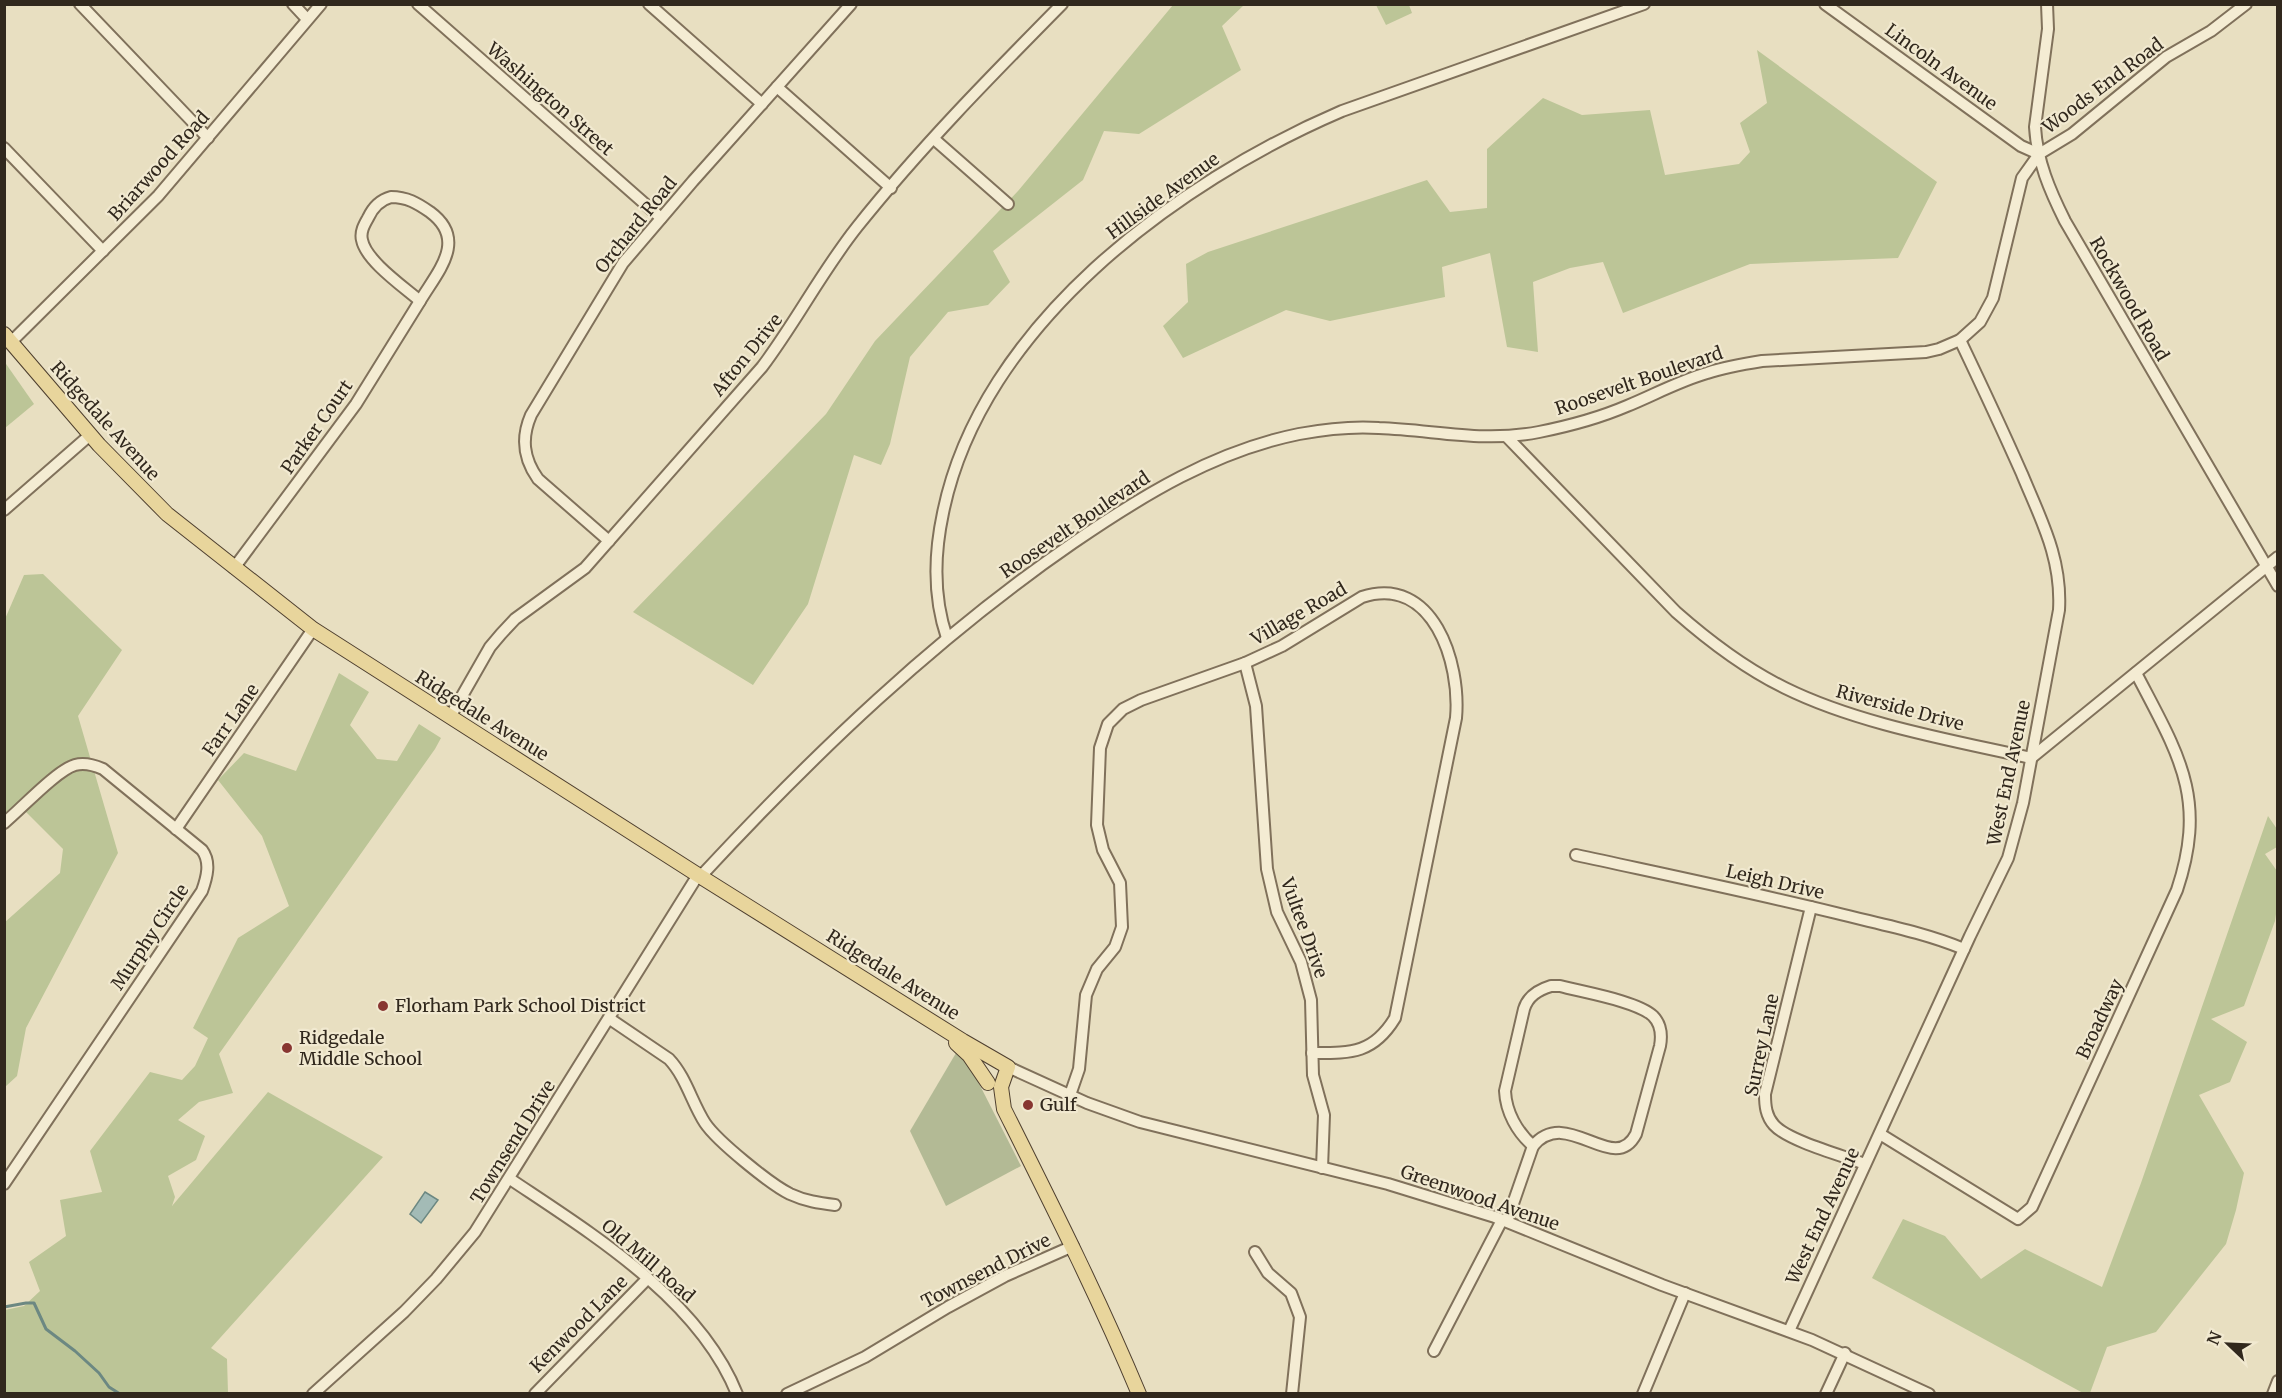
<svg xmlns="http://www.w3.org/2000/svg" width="2282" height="1398" viewBox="0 0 2282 1398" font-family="Merriweather,serif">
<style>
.green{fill:#bcc597}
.cemetery{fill:#b3ba95}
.water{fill:#a3bbb6;stroke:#6c8882;stroke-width:1.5}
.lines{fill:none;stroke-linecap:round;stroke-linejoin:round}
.stream{stroke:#6c8882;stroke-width:3}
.minor-casing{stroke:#80715b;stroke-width:14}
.major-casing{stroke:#4e3f2f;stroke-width:16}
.minor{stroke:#f4ecd3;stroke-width:10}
.major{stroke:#e8d59c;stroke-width:14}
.poi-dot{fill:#883631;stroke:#f1e9d0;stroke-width:2}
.labels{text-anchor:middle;stroke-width:4.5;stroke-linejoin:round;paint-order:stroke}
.street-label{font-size:18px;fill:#31281d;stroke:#f1e9d0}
.poi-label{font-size:18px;fill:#31281d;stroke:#f1e9d0;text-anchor:start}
</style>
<rect width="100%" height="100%" fill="#e8dfc1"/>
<g class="green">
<path d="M1173,5H1244L1222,26L1241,70L1139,134L1104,131L1083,180L993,251L1010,282L988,305L948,312L910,357L890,444L881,465L854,455L808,604L753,685L633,612L826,414L875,341L1018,191Z"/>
<path d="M1376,5H1409L1412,13L1386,25Z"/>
<path d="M1757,50L1937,182L1898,258L1750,264L1623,313L1603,262L1570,268L1533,282L1538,352L1507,347L1490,253L1442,267L1445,297L1330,321L1286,310L1183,358L1163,326L1188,302L1186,264L1208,252L1427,180L1450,212L1487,208V149L1543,98L1582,115L1650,110L1665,175L1739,164L1750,152L1740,123L1767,103Z"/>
<path d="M4,361L34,404L5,428H4Z"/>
<path d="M43,574L122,650L78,716L118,853L26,1028L17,1076L5,1087L4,923L60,873L63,849L23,809L5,813V619L24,575Z"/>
<path d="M339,673L369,692L350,725L377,759L397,761L419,724L441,738L435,749L219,1054L233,1093L199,1102L178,1120L205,1136L196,1160L168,1176L175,1197L172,1206L268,1092L383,1157L211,1348L227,1359L228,1393H5V1310L24,1306L40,1291L29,1262L66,1236L60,1200L102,1192L90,1151L150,1072L182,1080L195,1066L208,1038L193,1028L238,938L289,906L262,836L218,780L244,753L296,771Z"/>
<path d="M2268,816L2277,829V847L2265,854L2277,871V907L2275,921L2244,1006L2211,1019L2247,1042L2230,1082L2199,1095L2244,1173L2236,1210L2226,1244L2156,1332L2107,1347L2090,1393H2083L1872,1278L1903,1219L1945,1236L1981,1279L2025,1249L2102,1287L2141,1183Z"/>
</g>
<path class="cemetery" d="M956,1053L967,1060L1021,1166L946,1206L910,1131Z"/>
<path class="water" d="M425,1192L438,1200L421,1223L410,1214Z"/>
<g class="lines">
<path class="stream" d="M4,1307L26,1303H34L46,1329L75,1351L99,1373L109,1387L120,1394"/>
<defs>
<g id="minor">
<path d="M80,4L208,138"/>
<path d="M293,4L307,19"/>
<path d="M418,4L661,218"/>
<path d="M649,4L762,104"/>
<path d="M1825,4L2021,146L2039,154"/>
<path d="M2047,4L2048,29L2035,127C2037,161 2050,191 2065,221L2278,586"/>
<path d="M777,87L891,188"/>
<path d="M934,139L1008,204"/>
<path d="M4,148L103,251"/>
<path d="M391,197C407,197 417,203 430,212C468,240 438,271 420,301C404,287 366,261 362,240C360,232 364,225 368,218C373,207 380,200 391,197Z"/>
<path d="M12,341L158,196L321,4"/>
<path d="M1507,437L1676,612C1710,642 1744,668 1785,688C1858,724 1951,740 2031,758L2278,557"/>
<path d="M4,510L90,435"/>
<path d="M609,541L538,479C523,458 521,438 531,415L623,263L693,181L851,4"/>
<path d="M234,568L356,404L420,301"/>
<path d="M947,638C933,597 934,555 943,513C981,326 1176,182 1342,111L1644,4"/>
<path d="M1245,663L1256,706L1267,869L1277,912L1301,962L1311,1000L1313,1075L1324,1115L1322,1168"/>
<path d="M450,717L490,647L501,634L515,619L585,568L762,367C796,322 822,271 857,227C920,148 991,76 1062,4"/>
<path d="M4,823C20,810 57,770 75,765C85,762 94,765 103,769L202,850C211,862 207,877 202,891L4,1184"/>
<path d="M176,829L313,629"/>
<path d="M1576,855C1663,874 1750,892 1836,913C1879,924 1923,932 1964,949"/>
<path d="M701,876C814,754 935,638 1073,543C1143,495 1215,451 1299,434C1326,429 1352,426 1379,428C1435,430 1482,443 1539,432C1569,426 1599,418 1627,406C1654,395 1679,381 1707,373C1725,367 1743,364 1762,361L1926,352L1939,349L1960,340L1980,322L1993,298L2022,178L2039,154L2072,134L2166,57L2211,31L2246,4"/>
<path d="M1811,907L1765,1094C1765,1106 1766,1116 1774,1125C1788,1141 1844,1156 1865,1164"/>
<path d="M1551,986H1560C1582,992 1637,1001 1653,1016C1661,1024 1662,1035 1660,1046L1636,1134C1614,1177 1567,1105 1533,1146C1517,1132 1506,1112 1505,1091L1524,1009C1528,996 1538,990 1551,986Z"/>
<path d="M610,1019L669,1059C686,1077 692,1103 705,1123C717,1141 770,1184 790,1194C805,1201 819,1203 835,1205"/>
<path d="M1008,1067L1087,1103L1140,1122L1388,1184L1495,1217L1662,1285L1812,1340L1929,1394"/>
<path d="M1070,1095L1079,1069L1086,995L1097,969L1115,947L1122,927L1120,883L1103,850L1097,825L1100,748L1108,724L1123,709L1141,700L1245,663L1282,646L1362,597C1433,574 1461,663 1456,718L1395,1018C1373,1054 1351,1053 1312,1053"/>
<path d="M1880,1134L2018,1219L2032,1207L2177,890C2208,797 2178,754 2136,673"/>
<path d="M510,1179C592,1234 699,1299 737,1394"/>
<path d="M1507,1221L1533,1146"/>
<path d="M1255,1252L1268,1273L1291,1293L1300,1317L1292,1394"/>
<path d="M1789,1331L1970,936L2008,858L2023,803L2059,610C2062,558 2041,520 2022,474C2002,429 1981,384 1960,340"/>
<path d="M1434,1351L1502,1220"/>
<path d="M313,1394L404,1312L436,1279L475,1232L698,875"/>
<path d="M535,1394L647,1279"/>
<path d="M787,1394L865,1357L948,1307L1005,1276L1073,1246"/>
<path d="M1643,1394L1685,1293"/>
<path d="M1826,1394L1845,1353"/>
<path d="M2273,1394L2278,1381"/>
</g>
<g id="major">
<path d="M4,334L99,445L167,514L313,629L698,875L963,1041L1008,1067L1001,1087L1004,1109C1051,1203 1098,1296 1139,1394"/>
<path d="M956,1043L969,1055L988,1083"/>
</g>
</defs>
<use href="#minor" class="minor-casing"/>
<use href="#major" class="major-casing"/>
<use href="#minor" class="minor"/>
<use href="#major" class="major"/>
</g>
<g class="poi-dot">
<circle cx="383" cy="1006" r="6"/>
<circle cx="287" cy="1048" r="6"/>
<circle cx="1028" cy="1105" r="6"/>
</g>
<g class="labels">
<g class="street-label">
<text transform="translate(1941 67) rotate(36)" y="6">Lincoln Avenue</text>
<text transform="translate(2103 86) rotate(-37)" y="6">Woods End Road</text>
<text transform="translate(550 99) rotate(41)" y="6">Washington Street</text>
<text transform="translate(159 166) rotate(-48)" y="6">Briarwood Road</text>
<text transform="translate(1163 196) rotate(-36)" y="6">Hillside Avenue</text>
<text transform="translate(636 225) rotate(-51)" y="6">Orchard Road</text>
<text transform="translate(2129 299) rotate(60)" y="6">Rockwood Road</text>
<text transform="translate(747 355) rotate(-51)" y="6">Afton Drive</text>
<text transform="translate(1639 381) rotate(-19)" y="6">Roosevelt Boulevard</text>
<text transform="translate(105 421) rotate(48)" y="6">Ridgedale Avenue</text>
<text transform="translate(317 427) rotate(-55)" y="6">Parker Court</text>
<text transform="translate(1075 525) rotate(-34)" y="6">Roosevelt Boulevard</text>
<text transform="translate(1299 614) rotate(-30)" y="6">Village Road</text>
<text transform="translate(1900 708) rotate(15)" y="6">Riverside Drive</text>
<text transform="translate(482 716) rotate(32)" y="6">Ridgedale Avenue</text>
<text transform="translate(231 720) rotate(-55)" y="6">Farr Lane</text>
<text transform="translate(2009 773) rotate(-78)" y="6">West End Avenue</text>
<text transform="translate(1775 882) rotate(13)" y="6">Leigh Drive</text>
<text transform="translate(1304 928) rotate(70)" y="6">Vultee Drive</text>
<text transform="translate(150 937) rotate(-56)" y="6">Murphy Circle</text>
<text transform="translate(893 975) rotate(32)" y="6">Ridgedale Avenue</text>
<text transform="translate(2100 1019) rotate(-65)" y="6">Broadway</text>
<text transform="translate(1762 1045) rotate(-78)" y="6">Surrey Lane</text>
<text transform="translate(513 1142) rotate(-58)" y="6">Townsend Drive</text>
<text transform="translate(1480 1198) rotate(19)" y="6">Greenwood Avenue</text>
<text transform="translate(1823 1216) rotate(-65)" y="6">West End Avenue</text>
<text transform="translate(648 1261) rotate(41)" y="6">Old Mill Road</text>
<text transform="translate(986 1271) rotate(-27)" y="6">Townsend Drive</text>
<text transform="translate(579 1324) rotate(-45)" y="6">Kenwood Lane</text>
</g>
<g class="poi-label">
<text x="395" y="1012">Florham Park School District</text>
<text x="299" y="1044">Ridgedale<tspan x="299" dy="21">Middle School</tspan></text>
<text x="1040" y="1111">Gulf</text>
</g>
</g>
<rect width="2282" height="1398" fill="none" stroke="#31281d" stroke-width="12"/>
<g transform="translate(2228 1344) rotate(293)" stroke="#f1e9d0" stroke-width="4.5" paint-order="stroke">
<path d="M0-4.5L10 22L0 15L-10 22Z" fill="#31281d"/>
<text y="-9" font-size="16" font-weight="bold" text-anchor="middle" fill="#31281d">N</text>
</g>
</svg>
